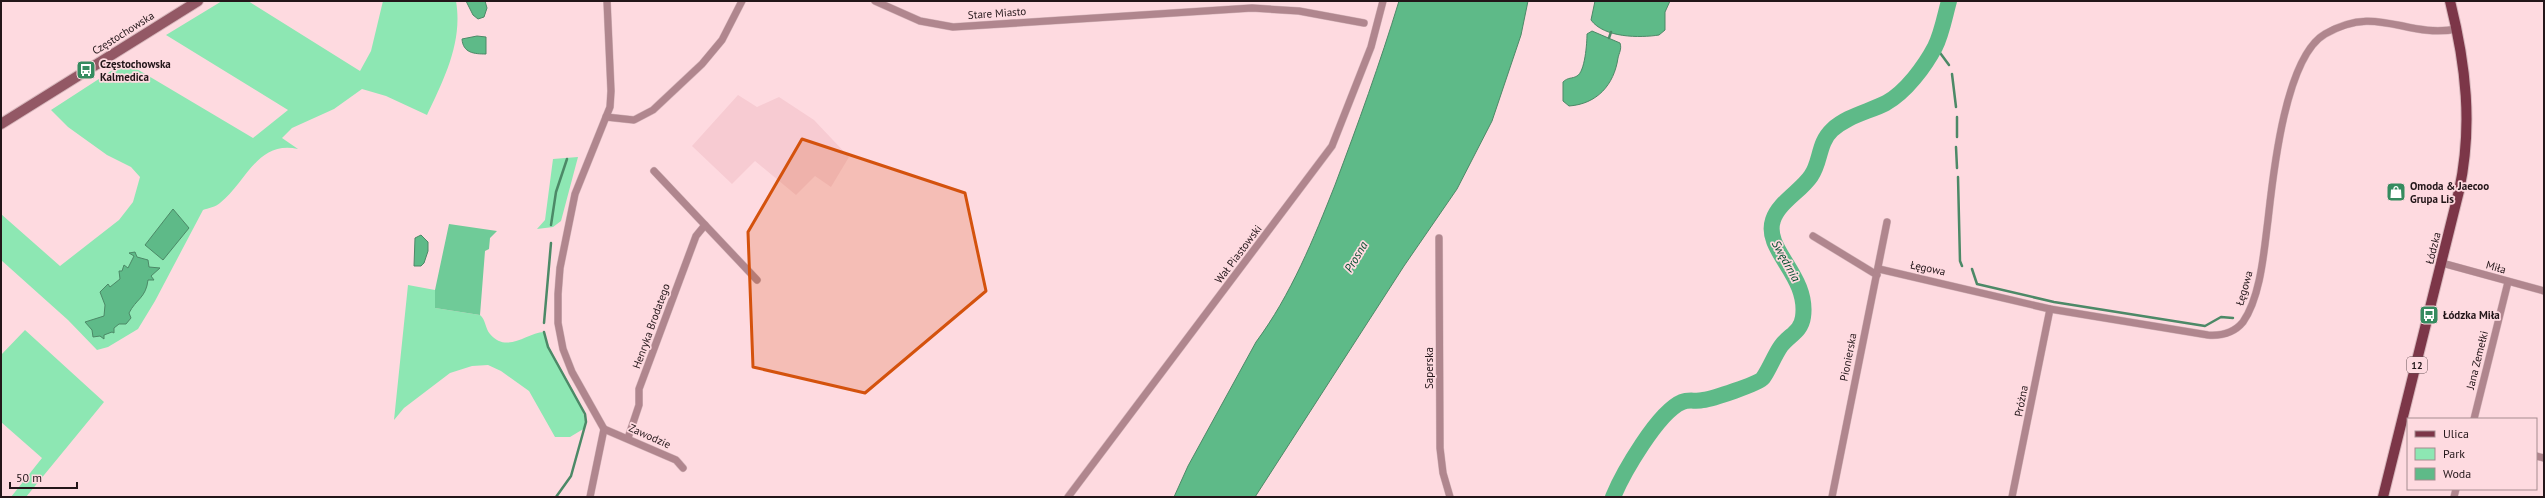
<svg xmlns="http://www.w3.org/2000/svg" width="2545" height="498" viewBox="0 0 2545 498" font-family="'PT Sans',sans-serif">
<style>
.built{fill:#f7cbd2}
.green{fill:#8de7b3}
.forest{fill:#6fcb98}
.water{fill:#5eba88;stroke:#4c8967}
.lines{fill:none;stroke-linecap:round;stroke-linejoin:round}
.stream{stroke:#4c8967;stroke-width:2.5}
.river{stroke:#5eba88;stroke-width:16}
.street-casing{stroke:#d7b7bc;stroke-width:8}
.secondary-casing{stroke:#d7b7bc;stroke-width:12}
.primary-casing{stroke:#d7b7bc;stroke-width:12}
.street{stroke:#b0868e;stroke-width:7}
.secondary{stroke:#935865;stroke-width:10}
.primary{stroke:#7c3648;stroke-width:10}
.marked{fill:#d4520d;fill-opacity:0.2;stroke:#d4520d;stroke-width:3;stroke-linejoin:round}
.labels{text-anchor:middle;stroke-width:3.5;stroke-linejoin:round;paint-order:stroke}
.shield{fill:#fedae0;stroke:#655155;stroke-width:1}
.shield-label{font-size:10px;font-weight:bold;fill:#231619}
.street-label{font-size:11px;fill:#231619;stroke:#fedae0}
.poi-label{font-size:11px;font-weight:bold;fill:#231619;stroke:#fedae0;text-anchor:start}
.water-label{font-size:12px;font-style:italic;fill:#004d2c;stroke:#fedae0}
</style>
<rect width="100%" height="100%" fill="#fedae0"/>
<path class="built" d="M738,95L757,107L779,97L814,120L849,157L831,187L815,176L796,195L755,161L732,184L692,146Z"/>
<g class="green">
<path d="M222,1H248L360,71L371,51L383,1H456C463,42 444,79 427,115L386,96L362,89L334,109L292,128L282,138L298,149C257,140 246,183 220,203C216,207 208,208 203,210L155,301L138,329L108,347L97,350L68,320L1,260V214L60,266L119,220L133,202L140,177L131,167L107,155L68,127L51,110L125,62L253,138L288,110L166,35Z"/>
<path d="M578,157L561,221L553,227L537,229L545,220L553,159Z"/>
<path d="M408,285L435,290V308L480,315C486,320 485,328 490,334C507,354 526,333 544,332C549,357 590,408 585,428L570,437H555L529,391L501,371L488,365L472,366L450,373L404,408L394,420Z"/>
<path d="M25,330L104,402L26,497H11L42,458L1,422V355Z"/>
</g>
<path class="forest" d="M449,224L497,231L490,238L489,249L485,251L480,315L435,308V290Z"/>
<g class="water">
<path d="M466,1H485L487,8L484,17L478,19L473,15Z"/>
<path d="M1399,1H1528L1521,35L1492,121L1457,189L1404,266L1255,497H1174L1188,466L1256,342C1291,295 1314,238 1335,185C1358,124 1380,63 1399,1Z"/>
<path d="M1595,1H1670L1665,12V30L1659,35C1640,38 1604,38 1591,20Z"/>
<path d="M1592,31L1620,43C1622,49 1619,53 1618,58C1614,85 1597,104 1569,106L1563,101V82C1568,77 1572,79 1577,76C1585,72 1587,43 1587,34Z"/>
<path d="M477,36L486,37V54C474,54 463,53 462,39Z"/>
<path d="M173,209L189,228L163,260L145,245Z"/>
<path d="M421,235L428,242V251L424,263L421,266H414L415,238Z"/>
<path d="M135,252L137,257L148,260L149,267L160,268L151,276L154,280H148C146,298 136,299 129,313L131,318L126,324H119L114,328V333L112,332L104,335V339L100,336L93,337L92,330L85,322L104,316L105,305L100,292L108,284L110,287L120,279L119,271H122L124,265L128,268L134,256L129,253Z"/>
</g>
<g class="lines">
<g class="stream">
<path d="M1609,38L1611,32"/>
<path d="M1935,46L1949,65"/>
<path d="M1952,74L1956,107"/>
<path d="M1957,137V117"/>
<path d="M1956,147L1957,168"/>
<path d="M1958,177L1960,261L1962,266"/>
<path d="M551,225L556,192L567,159"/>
<path d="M1972,269L1977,284L2054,302L2205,326L2221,317L2233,318"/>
<path d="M544,323L551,243"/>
<path d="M544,332L548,347L585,414L586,422L571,476L556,497"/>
</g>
<path class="river" d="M1613,497C1623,473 1658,412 1682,402C1689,399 1696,402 1703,400C1712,399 1758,384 1763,378C1770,368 1774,356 1781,346C1789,335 1801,332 1803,317C1809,275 1763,250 1773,220C1779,202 1801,191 1811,176C1821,162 1818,143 1832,130C1847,116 1868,112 1886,103C1906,92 1925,66 1935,47C1942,33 1945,15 1949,1"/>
<defs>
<g id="street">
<path d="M875,1L920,21L953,27L1252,8L1299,11L1364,23"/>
<path d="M606,117L634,120L653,110L702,64L722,40L742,1"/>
<path d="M654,171L757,280"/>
<path d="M1813,236L1877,275"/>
<path d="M1439,238L1440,448L1443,473L1450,497"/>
<path d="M2442,263L2544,291"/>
<path d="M1879,269L2050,309L2208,335C2222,336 2234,333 2243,322C2261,296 2264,250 2268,220C2273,175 2285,57 2325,34C2378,3 2405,39 2457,29"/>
<path d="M2474,419L2508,282"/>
<path d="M604,429L676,460L683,468"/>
<path d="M628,438L639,405V389L696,236L705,225"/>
<path d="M2536,456L2544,458"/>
<path d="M590,497L604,429L572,372L563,349L558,323V294L560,268L575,194L610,107L611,91L607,1"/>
<path d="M1068,497L1332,146L1371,47L1383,1"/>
<path d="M1832,497L1887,222"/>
<path d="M2012,497L2050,309"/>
<path d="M2454,497L2456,489"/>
</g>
<path id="secondary" d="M1,124L198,1"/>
<path id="primary" d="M2383,497L2459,191C2473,126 2466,65 2450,1"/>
</defs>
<use href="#street" class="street-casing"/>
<use href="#secondary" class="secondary-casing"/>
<use href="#primary" class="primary-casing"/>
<use href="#street" class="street"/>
<use href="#secondary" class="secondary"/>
<use href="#primary" class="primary"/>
</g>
<path class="marked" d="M802,139L965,193L986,291L865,393L753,367L748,232Z"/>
<defs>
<symbol id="bus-square" viewBox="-11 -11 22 22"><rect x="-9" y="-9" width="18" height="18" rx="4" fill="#358b5f" stroke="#fedae0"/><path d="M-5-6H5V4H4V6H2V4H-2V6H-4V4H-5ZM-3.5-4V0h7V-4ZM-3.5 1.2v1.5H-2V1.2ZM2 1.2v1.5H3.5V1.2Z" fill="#fff"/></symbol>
<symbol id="shop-square" viewBox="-11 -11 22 22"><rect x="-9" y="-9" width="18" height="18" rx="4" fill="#358b5f" stroke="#fedae0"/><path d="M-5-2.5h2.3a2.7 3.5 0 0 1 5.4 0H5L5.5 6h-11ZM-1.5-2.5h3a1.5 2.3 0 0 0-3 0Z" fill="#fff"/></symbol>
</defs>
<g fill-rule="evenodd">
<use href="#bus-square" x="75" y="59" width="22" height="22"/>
<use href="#shop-square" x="2385" y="181" width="22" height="22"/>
<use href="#bus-square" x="2418" y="304" width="22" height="22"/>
</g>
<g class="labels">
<rect class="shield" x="2407" y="357" width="20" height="16" rx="3"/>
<g class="shield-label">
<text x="2417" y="369">12</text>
</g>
<g class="street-label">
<text transform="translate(997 13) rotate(-4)" y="4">Stare Miasto</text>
<text transform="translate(123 33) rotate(-32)" y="4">Częstochowska</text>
<text transform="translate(2433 248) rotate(-76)" y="4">Łódzka</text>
<text transform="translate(1238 254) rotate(-53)" y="4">Wał Piastowski</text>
<text transform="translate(2496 267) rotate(16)" y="4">Miła</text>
<text transform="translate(1928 268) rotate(12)" y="4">Łęgowa</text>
<text transform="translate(2244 288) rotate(-74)" y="4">Łęgowa</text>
<text transform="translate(651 326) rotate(-70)" y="4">Henryka Brodatego</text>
<text transform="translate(1848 357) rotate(-79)" y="4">Pionierska</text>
<text transform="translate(2477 360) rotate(-76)" y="4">Jana Zemełki</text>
<text transform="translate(1429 368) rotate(-90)" y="4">Saperska</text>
<text transform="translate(2021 401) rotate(-79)" y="4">Próżna</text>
<text transform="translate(650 436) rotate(24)" y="4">Zawodzie</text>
</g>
<g class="poi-label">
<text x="100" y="68">Częstochowska<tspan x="100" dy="13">Kalmedica</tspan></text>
<text x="2410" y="190">Omoda &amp; Jaecoo<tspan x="2410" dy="13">Grupa Lis</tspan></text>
<text x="2443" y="319">Łódzka Miła</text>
</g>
<g class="water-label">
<text transform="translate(1356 257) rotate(-59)" y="4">Prosna</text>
<text transform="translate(1786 261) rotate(61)" y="4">Swędrnia</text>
</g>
</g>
<rect width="2545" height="498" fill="none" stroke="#231619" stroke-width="4"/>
<rect x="2407" y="418" width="130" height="72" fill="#fedae0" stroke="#a68c90"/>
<rect x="2415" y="431" width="20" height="6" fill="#7c3648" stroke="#a68c90"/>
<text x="2443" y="438" font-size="12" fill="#231619">Ulica</text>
<rect x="2415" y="448" width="20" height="12" fill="#8de7b3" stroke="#a68c90"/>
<text x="2443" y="458" font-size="12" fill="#231619">Park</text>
<rect x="2415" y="468" width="20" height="12" fill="#5eba88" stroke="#a68c90"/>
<text x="2443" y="478" font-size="12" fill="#231619">Woda</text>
<path d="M10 482v6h67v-6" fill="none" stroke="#231619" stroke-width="2"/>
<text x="16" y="482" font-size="12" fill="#231619" stroke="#fedae0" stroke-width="3" paint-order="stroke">50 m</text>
</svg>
